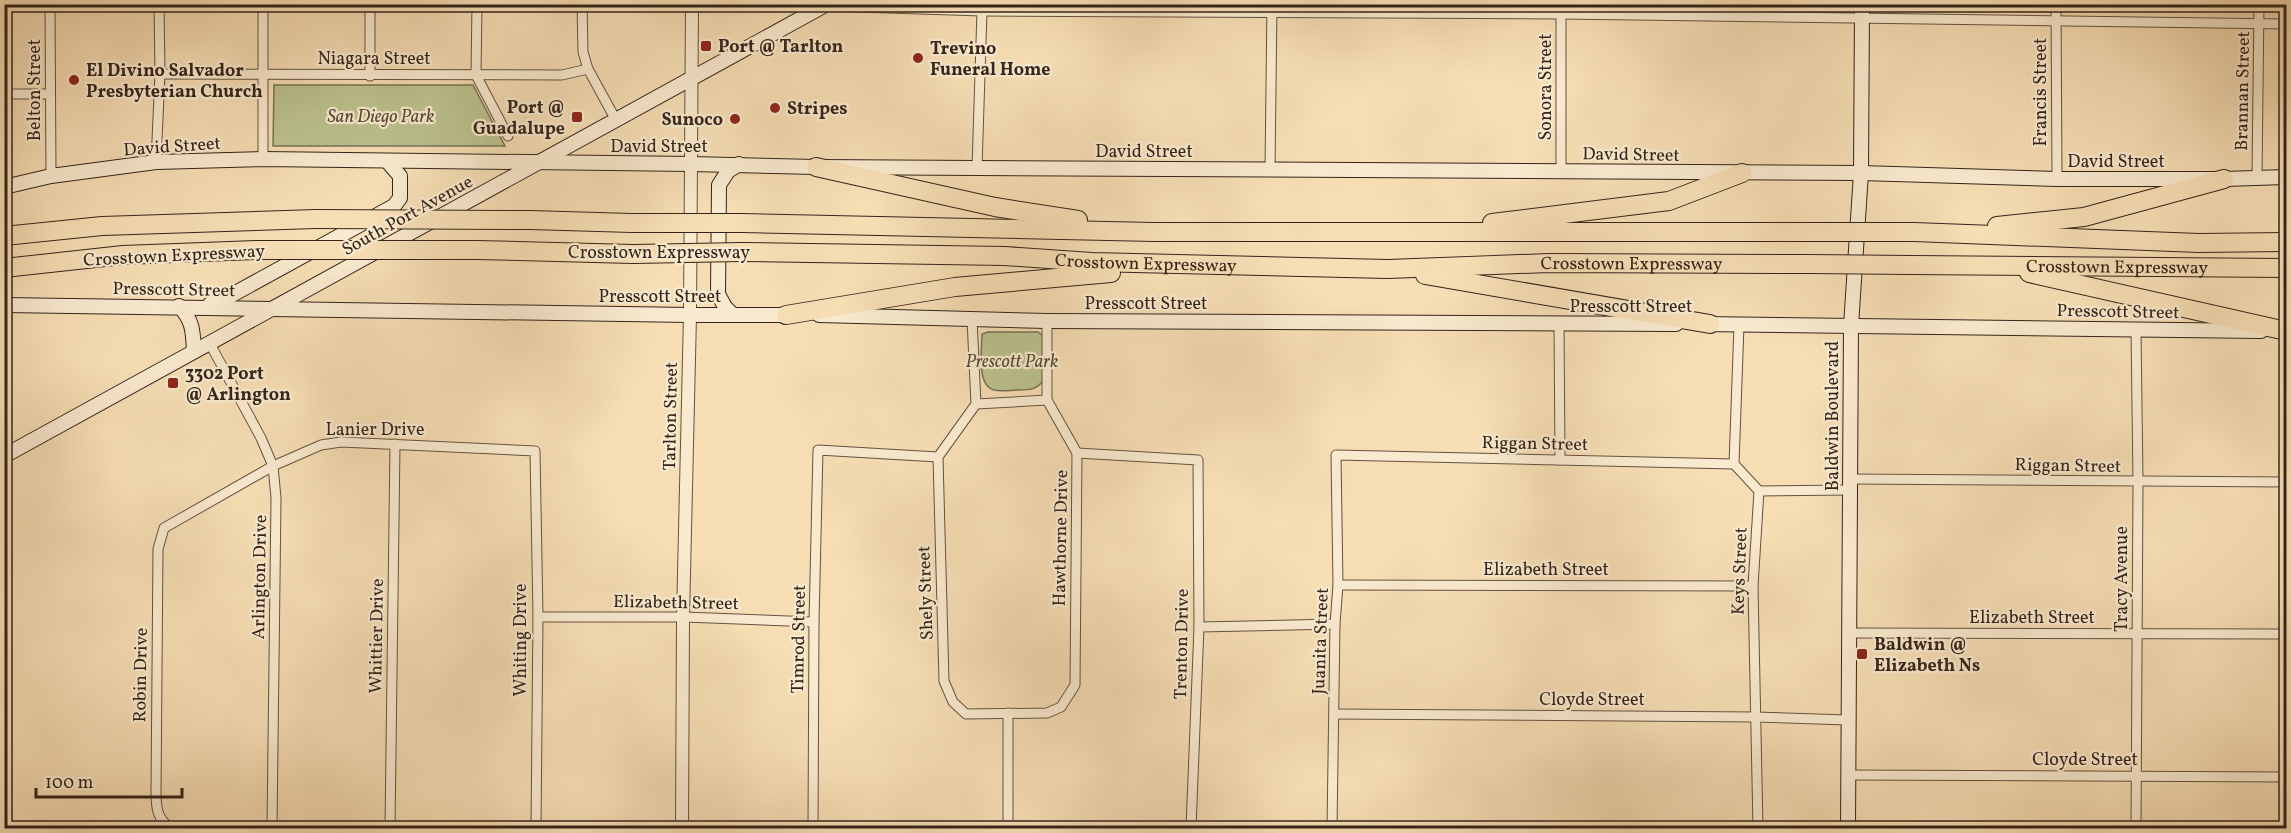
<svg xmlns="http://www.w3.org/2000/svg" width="2291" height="833" viewBox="0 0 2291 833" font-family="Vollkorn,serif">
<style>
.green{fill:#bbc18e;stroke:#787254;stroke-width:1.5}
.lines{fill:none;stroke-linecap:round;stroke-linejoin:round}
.minor-casing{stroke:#645240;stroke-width:11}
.tertiary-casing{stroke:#645240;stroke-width:14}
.secondary-casing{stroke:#34241a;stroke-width:16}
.motorway-casing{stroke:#34241a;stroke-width:20}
.minor{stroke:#f9e9ce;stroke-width:9}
.tertiary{stroke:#f9e9ce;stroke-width:12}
.secondary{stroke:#f9e9ce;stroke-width:14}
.motorway{stroke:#f6ddb4;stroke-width:18}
.motorway-bridge-casing{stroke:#34241a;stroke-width:20;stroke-linecap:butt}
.motorway-bridge{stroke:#f6ddb4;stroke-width:18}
.poi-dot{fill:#8f2418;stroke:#f9e9ce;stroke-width:2}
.labels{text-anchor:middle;stroke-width:4.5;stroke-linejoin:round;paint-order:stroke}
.poi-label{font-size:18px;font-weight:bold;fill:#34241a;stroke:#f9e9ce;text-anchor:start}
.street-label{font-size:18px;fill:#34241a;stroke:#f9e9ce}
.park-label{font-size:18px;font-style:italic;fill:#564b37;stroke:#f9e9ce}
</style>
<rect width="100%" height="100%" fill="#f6ddb4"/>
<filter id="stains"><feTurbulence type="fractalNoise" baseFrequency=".00333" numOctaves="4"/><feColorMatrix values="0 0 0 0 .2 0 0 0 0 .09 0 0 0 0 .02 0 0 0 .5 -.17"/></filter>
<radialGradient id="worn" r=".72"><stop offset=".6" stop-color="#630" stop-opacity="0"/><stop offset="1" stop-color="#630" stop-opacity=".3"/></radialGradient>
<g class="green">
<path d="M274,85H473L505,146H273Z"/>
<path d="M988,332H1038L1043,336V381C1036,390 1029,390 1018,390C1011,390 1001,392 994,390C976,386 982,348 982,334Z"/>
</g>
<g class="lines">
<defs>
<g id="minor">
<path d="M50,4L51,176"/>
<path d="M370,4V76"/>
<path d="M477,4L476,75L508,136"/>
<path d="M582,4L583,52L588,69L616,120"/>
<path d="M2056,4L2057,179"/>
<path d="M825,6L982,11L1561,14L2286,24"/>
<path d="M160,74L562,75L588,69"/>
<path d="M4,94H50"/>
<path d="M263,159V4"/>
<path d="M156,162L160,74L159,4"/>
<path d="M977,168L982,11"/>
<path d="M1270,169L1272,4"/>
<path d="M1561,171V4"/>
<path d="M2257,177L2259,4"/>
<path d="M972,319L976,404L938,457L944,681L953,702L966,714L1047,713L1061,707L1075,685L1077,453L1047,400V321"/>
<path d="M1559,324L1560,460"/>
<path d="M1739,325L1734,464L1759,491L1753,586L1758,828"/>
<path d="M209,342L261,438L273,466L276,498L272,828"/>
<path d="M976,404L1047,400"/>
<path d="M1077,453L1198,460L1199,627L1191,828"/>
<path d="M1850,479L2286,482"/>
<path d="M1759,491L1850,490"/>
<path d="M1338,585L1753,586"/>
<path d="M538,617H683L814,622"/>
<path d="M1199,627L1335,624"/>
<path d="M1849,633L2286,634"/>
<path d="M1335,714L1755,717L1848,720"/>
<path d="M1848,775L2286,777"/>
<path d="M170,828C157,818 156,808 156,792L158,549L164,528L273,466L321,445L341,442L535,451L538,617L536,828"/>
<path d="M390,828L395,444"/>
<path d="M813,828L814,622L818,450L938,457"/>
<path d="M1008,828V713"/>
<path d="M1332,828L1335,624L1338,585L1336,455L1734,464"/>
<path d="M2136,828L2138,482L2136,330"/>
</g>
<path id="tertiary" d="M682,828L683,617L690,315L692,4"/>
<g id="secondary">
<path d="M4,187L51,176L156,162L263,159L691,164L816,167L1861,173L2057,179H2224L2286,177"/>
<path d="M210,304L230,296L394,206L400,198V176L388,162"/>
<path d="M4,305L690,315H794"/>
<path d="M179,306C193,320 193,332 194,351"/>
<path d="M733,315L725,307L718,294L719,185L728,171L739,164"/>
<path d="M819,315L1047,321L1676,324"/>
<path d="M1701,324L2261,331"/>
<path d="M4,456L827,4"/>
<path d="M1848,828L1851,326L1861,173L1862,4"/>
</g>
<g id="motorway">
<path d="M816,167L995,207L1078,220"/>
<path d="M530,220L632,223"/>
<path d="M742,223L1154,232H1808"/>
<path d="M1492,223L1669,201L1742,173"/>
<path d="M1997,226L2084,217L2224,179"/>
<path d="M1914,232L2199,243L2286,242"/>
<path d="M4,236L102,226L316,219"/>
<path d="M476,250L633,254"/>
<path id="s1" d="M742,252L1005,256L1092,262L1388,269L1549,263L1809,264"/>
<path id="s2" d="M1910,265L2286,268"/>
<path d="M4,268L123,255L256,250"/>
<path d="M2029,273L2286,331"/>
<path d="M1425,275L1710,324"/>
<path d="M786,315L955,287L1111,273"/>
</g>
</defs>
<use href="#minor" class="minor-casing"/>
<use href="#tertiary" class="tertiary-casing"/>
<use href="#secondary" class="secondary-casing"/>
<use href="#motorway" class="motorway-casing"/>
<use href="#minor" class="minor"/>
<use href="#tertiary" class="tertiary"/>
<use href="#secondary" class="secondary"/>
<use href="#motorway" class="motorway"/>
<defs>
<g id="motorway-bridge">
<path d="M316,219L530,220"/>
<path d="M632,223H742"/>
<path d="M1808,232H1914"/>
<path d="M256,250H476"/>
<path d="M633,254L742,252"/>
<path d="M1809,264L1910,265"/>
</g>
</defs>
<use href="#motorway-bridge" class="motorway-bridge-casing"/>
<use href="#motorway-bridge" class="motorway-bridge"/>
</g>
<g class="poi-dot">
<rect x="700" y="40" width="12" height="12" rx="3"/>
<circle cx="918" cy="58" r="6"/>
<circle cx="74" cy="80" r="6"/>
<circle cx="775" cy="108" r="6"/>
<rect x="571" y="111" width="12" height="12" rx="3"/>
<circle cx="735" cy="119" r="6"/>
<rect x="167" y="377" width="12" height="12" rx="3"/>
<rect x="1856" y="648" width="12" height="12" rx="3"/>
</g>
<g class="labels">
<g class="poi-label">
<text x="718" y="52">Port @ Tarlton</text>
<text x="930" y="54">Trevino<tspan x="930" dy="21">Funeral Home</tspan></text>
<text x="86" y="76">El Divino Salvador<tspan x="86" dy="21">Presbyterian Church</tspan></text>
<text x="565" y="113" text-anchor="end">Port @<tspan x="565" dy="21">Guadalupe</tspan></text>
<text x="787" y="114">Stripes</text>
<text x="723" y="125" text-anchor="end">Sunoco</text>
<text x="185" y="379">3302 Port<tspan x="185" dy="21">@ Arlington</tspan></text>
<text x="1874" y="650">Baldwin @<tspan x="1874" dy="21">Elizabeth Ns</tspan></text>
</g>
<g class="street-label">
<text x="374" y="64">Niagara Street</text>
<text transform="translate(1545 87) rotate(-90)" y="6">Sonora Street</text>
<text transform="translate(34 90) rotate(-90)" y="6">Belton Street</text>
<text transform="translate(2242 91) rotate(-89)" y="6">Brannan Street</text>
<text transform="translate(2040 92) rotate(-90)" y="6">Francis Street</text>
<text transform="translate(172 146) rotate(-4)" y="6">David Street</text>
<text x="659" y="152">David Street</text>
<text x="1144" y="157">David Street</text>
<text transform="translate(1631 154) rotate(1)" y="6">David Street</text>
<text x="2116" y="167">David Street</text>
<text transform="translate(407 215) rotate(-29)" y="6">South Port Avenue</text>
<text x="659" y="258">Crosstown Expressway</text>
<text transform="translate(174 255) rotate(-3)" y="6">Crosstown Expressway</text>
<text dy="6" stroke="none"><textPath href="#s1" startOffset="404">Crosstown Expressway</textPath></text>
<text dy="6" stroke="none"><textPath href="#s1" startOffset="890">Crosstown Expressway</textPath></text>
<text dy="6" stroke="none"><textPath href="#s2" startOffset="207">Crosstown Expressway</textPath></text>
<text transform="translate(174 289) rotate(1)" y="6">Presscott Street</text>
<text x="660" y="302">Presscott Street</text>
<text x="1146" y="309">Presscott Street</text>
<text x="1631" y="312">Presscott Street</text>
<text transform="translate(2118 311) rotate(1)" y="6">Presscott Street</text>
<text transform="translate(670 416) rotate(-89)" y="6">Tarlton Street</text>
<text transform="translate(1832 416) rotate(-90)" y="6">Baldwin Boulevard</text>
<text x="375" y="435">Lanier Drive</text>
<text transform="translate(1535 443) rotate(1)" y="6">Riggan Street</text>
<text transform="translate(2068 465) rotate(1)" y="6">Riggan Street</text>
<text transform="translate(1060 538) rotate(-89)" y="6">Hawthorne Drive</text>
<text x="1546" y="575">Elizabeth Street</text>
<text transform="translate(1739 571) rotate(-88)" y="6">Keys Street</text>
<text transform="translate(259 577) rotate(-89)" y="6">Arlington Drive</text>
<text transform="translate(2121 579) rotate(-90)" y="6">Tracy Avenue</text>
<text transform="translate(925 593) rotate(-92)" y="6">Shely Street</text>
<text transform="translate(676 602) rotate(1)" y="6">Elizabeth Street</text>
<text x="2032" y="623">Elizabeth Street</text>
<text transform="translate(376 636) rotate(-89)" y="6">Whittier Drive</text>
<text transform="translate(798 639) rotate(-89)" y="6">Timrod Street</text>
<text transform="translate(520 640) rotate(-90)" y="6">Whiting Drive</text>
<text transform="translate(1320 641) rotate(-88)" y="6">Juanita Street</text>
<text transform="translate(1181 644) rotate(-89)" y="6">Trenton Drive</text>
<text transform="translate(140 675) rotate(-89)" y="6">Robin Drive</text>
<text x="1592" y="705">Cloyde Street</text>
<text x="2085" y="765">Cloyde Street</text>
</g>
<g class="park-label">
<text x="381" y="122">San Diego Park</text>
<text x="1012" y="367">Prescott Park</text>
</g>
</g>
<rect width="2291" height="833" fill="none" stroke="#f6ddb4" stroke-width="24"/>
<rect x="6" y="6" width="2279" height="821" fill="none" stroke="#34241a" stroke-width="3"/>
<rect x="12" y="12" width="2267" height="809" fill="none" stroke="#34241a" stroke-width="1.5"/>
<path d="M36 788v9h146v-9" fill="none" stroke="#34241a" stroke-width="3"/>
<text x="45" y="788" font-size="18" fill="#34241a" stroke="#f9e9ce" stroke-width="4.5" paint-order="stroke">100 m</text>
<rect width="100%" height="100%" filter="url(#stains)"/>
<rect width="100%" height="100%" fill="url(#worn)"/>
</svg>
